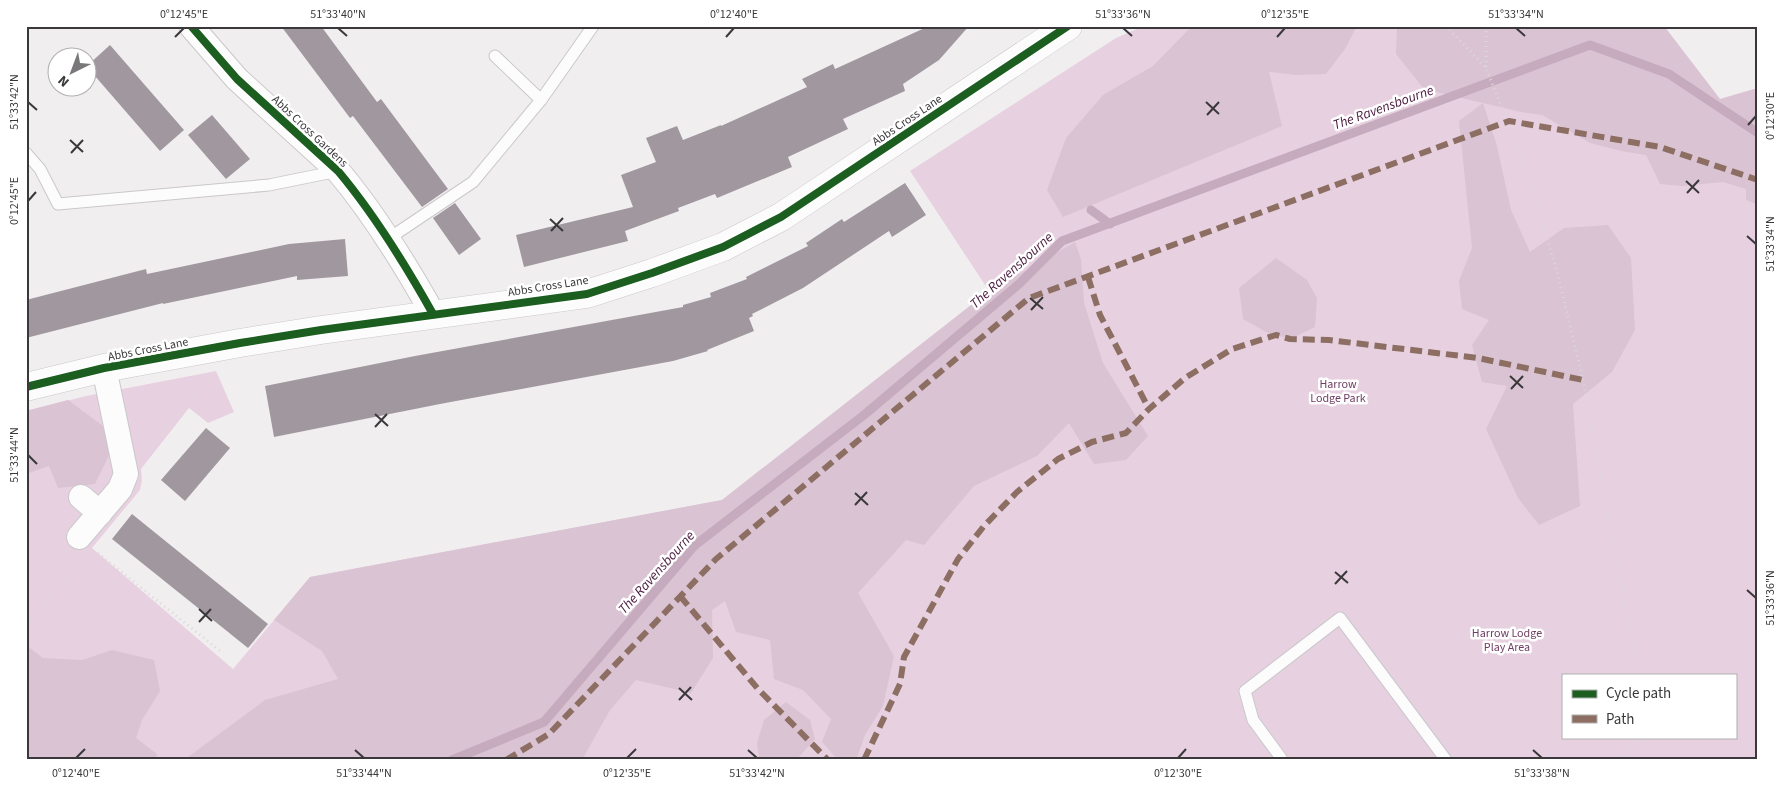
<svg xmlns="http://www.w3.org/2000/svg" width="1784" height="786" viewBox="0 0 1784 786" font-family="'Source Sans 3',sans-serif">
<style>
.green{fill:#e7d1e0;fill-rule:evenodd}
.forest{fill:#dac3d2}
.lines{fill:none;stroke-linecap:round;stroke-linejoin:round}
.stream{stroke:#c6aabd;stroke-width:9}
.building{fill:#a0989e}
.service-casing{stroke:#cac8ca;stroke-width:13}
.minor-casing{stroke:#cac8ca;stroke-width:26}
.tertiary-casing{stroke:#cac8ca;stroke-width:29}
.path{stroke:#dad9da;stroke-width:3;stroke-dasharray:1 4;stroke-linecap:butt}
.service{stroke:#fdfcfd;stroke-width:11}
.minor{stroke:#fdfcfd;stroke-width:24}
.tertiary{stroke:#fdfcfd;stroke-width:28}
.quiet{stroke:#8d6e63;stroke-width:6;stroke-dasharray:12 6;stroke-linecap:butt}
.cycleway-casing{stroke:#fff;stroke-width:11}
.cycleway{stroke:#1b5e20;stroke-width:8}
.ticks{fill:none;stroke:#3a383a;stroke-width:2}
.labels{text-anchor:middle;stroke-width:5;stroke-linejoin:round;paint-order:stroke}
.street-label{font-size:12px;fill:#3a383a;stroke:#fff}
.park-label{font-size:12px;fill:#713e63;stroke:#fff}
.water-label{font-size:14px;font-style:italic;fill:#49193d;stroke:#fff}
.neatline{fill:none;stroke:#3a383a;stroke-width:2}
.ticks-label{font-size:12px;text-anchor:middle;fill:#3a383a}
</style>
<rect width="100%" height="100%" fill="#f1eef0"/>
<path class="green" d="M1144,26H1664L1720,99L1758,88V760H26V411L86,396L216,371L234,412L208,423L189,408L141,469L142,480L140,490L92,548L233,669L310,577L722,500L989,291L910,171L1116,38ZM1563,675H1735V737H1563Z"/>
<g class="forest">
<path d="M1194,26H1357L1345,49L1326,74L1296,75L1269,72L1282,126L1063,217L1047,190L1066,138L1103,95L1153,66L1187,31Z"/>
<path d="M1397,26H1664L1720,99L1758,88V205L1746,200V189L1723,182L1682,186L1660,184L1646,155L1621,151L1590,143L1542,115L1521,112L1483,103L1497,146L1511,210L1530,252L1564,228L1608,225L1631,258L1635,330L1612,372L1573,404L1580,506L1539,525L1518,498L1486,429L1507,386L1482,382L1472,345L1489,320L1462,309L1459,281L1472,248L1459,121L1483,103L1424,89L1396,54Z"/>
<path d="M1075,242L1081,259L1084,303L1103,363L1148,436L1126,460L1094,464L1069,423L1037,456L974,486L924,545L906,540L858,593L894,656L883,706L865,735L856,760H838L822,742L831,719L803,690L774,679L770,640L736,632L725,601L712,610L713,658L691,693L636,680L610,710L582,760H184L265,700L338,679L322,651L274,620L310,577L722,500L989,291Z"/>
<path d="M1276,258L1307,280L1317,298L1315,327L1290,339L1268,333L1243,319L1239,288Z"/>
<path d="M68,400L103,426L110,453L95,484L58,488L49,466L26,474V411Z"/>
<path d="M26,645L43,658L82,660L112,650L154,660L160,691L142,720L136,738L157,754L156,760H26Z"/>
<path d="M786,702L810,720L815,739L797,759L761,760L759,758L757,743L764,720Z"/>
</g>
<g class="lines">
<g class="stream">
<path d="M1091,210L1110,224"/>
<path d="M452,760L544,722L694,546L864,415L1019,284L1062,241L1590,45L1669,74L1758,133"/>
</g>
</g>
<g class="building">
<path d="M281,26H321L377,102L381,99L448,189L422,207L353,116L350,118Z"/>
<path d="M929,26H969L939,60L903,84L905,91L843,119L848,129L788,157L792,167L717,198L715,194L678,208L679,211L625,231L628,241L524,267L516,235L633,207L621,175L656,162L646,138L677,126L683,140L721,125V126L807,87L802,79L833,64L835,69Z"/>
<path d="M110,45L184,130L160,151L88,68V65Z"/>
<path d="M212,115L250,159L226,179L188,135Z"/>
<path d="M905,183L926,215L892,237L889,231L803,288L752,314L753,316L749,318L754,331L707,350L708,351L673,361L440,404L274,437L265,386L415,356L683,307V305L711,297L710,293L747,279L746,277L808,246L806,243L842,219L844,222Z"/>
<path d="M455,203L481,239L459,255L433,218Z"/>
<path d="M345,239L348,276L297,280V276L163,304V303L26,338V300L146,269L147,274L289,244Z"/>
<path d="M206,428L230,448L185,501L161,480Z"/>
<path d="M132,514L268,624L248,648L112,539Z"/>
</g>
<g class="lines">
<defs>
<g id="service">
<path d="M495,56L541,100"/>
<path d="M26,153L40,169L58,204L269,185L338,171"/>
<path d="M388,239L473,182L541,100L593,26"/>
<path d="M1278,760L1281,758L1253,720L1245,691L1340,618L1446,760"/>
</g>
<g id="minor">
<path d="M191,26L237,79L338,171C375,215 405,264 433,314"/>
<path d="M81,497L100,513"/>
<path d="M79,537L120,489L126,474L104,368"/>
</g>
<path id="tertiary" d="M26,387L104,368L240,343L321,330L587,294L652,273L723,247L781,217L1068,26"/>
</defs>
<use href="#service" class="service-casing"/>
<use href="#minor" class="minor-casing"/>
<use href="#tertiary" class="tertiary-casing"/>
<g class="path">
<path d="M1446,26L1486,68L1499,101L1509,121L1534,194L1558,276L1583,380L1638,675"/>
<path d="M1486,67V26"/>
<path d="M147,449L209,379"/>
<path d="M98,553L220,651"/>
<path d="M26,626L79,564"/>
<path d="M1625,760L1631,749L1634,737"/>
</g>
<use href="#service" class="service"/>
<use href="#minor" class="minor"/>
<use href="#tertiary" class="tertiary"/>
<g class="quiet">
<path d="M1088,277L1100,315L1149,409"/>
<path d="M680,596L758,689L828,760"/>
<path d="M506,760L549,734L716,559L1029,298L1509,121L1660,147L1758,180"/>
<path d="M864,760L900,684L904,657L958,559L984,526L1017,492L1058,459L1092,442L1126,433L1149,409L1185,378L1232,349L1276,335L1290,339L1329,340L1478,358L1583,380"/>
</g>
<defs>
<g id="cycleway">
<path d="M191,26L237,79L338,171C375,215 405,264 433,314"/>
<path d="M26,387L104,368L240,343L321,330L587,294L652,273L723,247L781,217L1068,26"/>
</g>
</defs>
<use href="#cycleway" class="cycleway-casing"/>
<use href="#cycleway" class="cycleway"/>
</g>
<path class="ticks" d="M338,28L347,36M1123,28L1132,36M1516,28L1525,36M175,37L184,28M726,37L734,28M1277,37L1285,28M28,102L37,110M1206,102L1219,114M1207,115L1219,102M1748,125L1756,116M70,140L83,152M71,153L83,140M1686,181L1699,193M1687,193L1699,180M28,201L36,192M550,219L563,231M551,231L563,218M1747,236L1756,244M1030,298L1043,309M1031,310L1043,297M1510,376L1523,388M1511,389L1523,376M375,414L388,426M375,427L387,414M28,455L37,464M855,493L868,505M855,505L867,492M1335,572L1348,583M1335,584L1347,571M1747,590L1756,598M199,609L212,621M199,622L211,609M679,688L692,700M679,700L691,687M355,750L364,758M748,750L757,758M1533,750L1542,758M76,758L85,749M627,758L636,749M1178,758L1186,749"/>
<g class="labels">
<g class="street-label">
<text transform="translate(907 120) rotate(-34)" y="4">Abbs Cross Lane</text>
<text transform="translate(310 131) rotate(43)" y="4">Abbs Cross Gardens</text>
<text transform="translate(548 286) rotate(-9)" y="4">Abbs Cross Lane</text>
<text transform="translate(148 349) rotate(-11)" y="4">Abbs Cross Lane</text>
</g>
<g class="park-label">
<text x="1338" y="388">Harrow<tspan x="1338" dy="14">Lodge Park</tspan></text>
<text x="1507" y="637">Harrow Lodge<tspan x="1507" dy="14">Play Area</tspan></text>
</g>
<g class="water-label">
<text transform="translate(1383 107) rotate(-20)" y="5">The Ravensbourne</text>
<text transform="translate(1011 270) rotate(-42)" y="5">The Ravensbourne</text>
<text transform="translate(656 572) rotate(-48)" y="5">The Ravensbourne</text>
</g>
</g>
<rect width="1784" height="786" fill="none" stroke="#ffffff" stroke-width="55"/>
<rect x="1562" y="674" width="175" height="65" fill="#ffffff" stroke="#b0afb0"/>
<rect x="1572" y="690" width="25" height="8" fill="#1b5e20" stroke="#b0afb0"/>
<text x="1606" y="698" font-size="15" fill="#3a383a">Cycle path</text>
<rect x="1572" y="715" width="25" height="8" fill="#8d6e63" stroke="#b0afb0"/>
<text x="1606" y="724" font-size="15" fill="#3a383a">Path</text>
<g transform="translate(72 72) rotate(222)"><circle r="24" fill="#ffffff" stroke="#b0afb0"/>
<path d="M0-4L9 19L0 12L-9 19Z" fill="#7a787a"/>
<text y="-8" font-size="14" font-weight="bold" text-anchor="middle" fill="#3a383a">N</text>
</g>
<rect x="28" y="28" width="1728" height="730" class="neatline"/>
<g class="ticks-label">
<text x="184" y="18">0°12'45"E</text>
<text x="338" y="18">51°33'40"N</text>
<text x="734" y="18">0°12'40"E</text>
<text x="1123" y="18">51°33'36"N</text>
<text x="1285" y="18">0°12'35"E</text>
<text x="1516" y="18">51°33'34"N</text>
<text transform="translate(14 102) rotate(-90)" y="4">51°33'42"N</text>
<text transform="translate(1770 116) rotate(-90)" y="4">0°12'30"E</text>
<text transform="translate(14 201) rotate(-90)" y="4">0°12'45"E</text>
<text transform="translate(1770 244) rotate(-90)" y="4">51°33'34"N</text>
<text transform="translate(14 455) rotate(-90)" y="4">51°33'44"N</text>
<text transform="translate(1770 598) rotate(-90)" y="4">51°33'36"N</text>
<text x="76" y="777">0°12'40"E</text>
<text x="364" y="777">51°33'44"N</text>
<text x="627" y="777">0°12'35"E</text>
<text x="757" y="777">51°33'42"N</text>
<text x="1178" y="777">0°12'30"E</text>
<text x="1542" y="777">51°33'38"N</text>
</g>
</svg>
